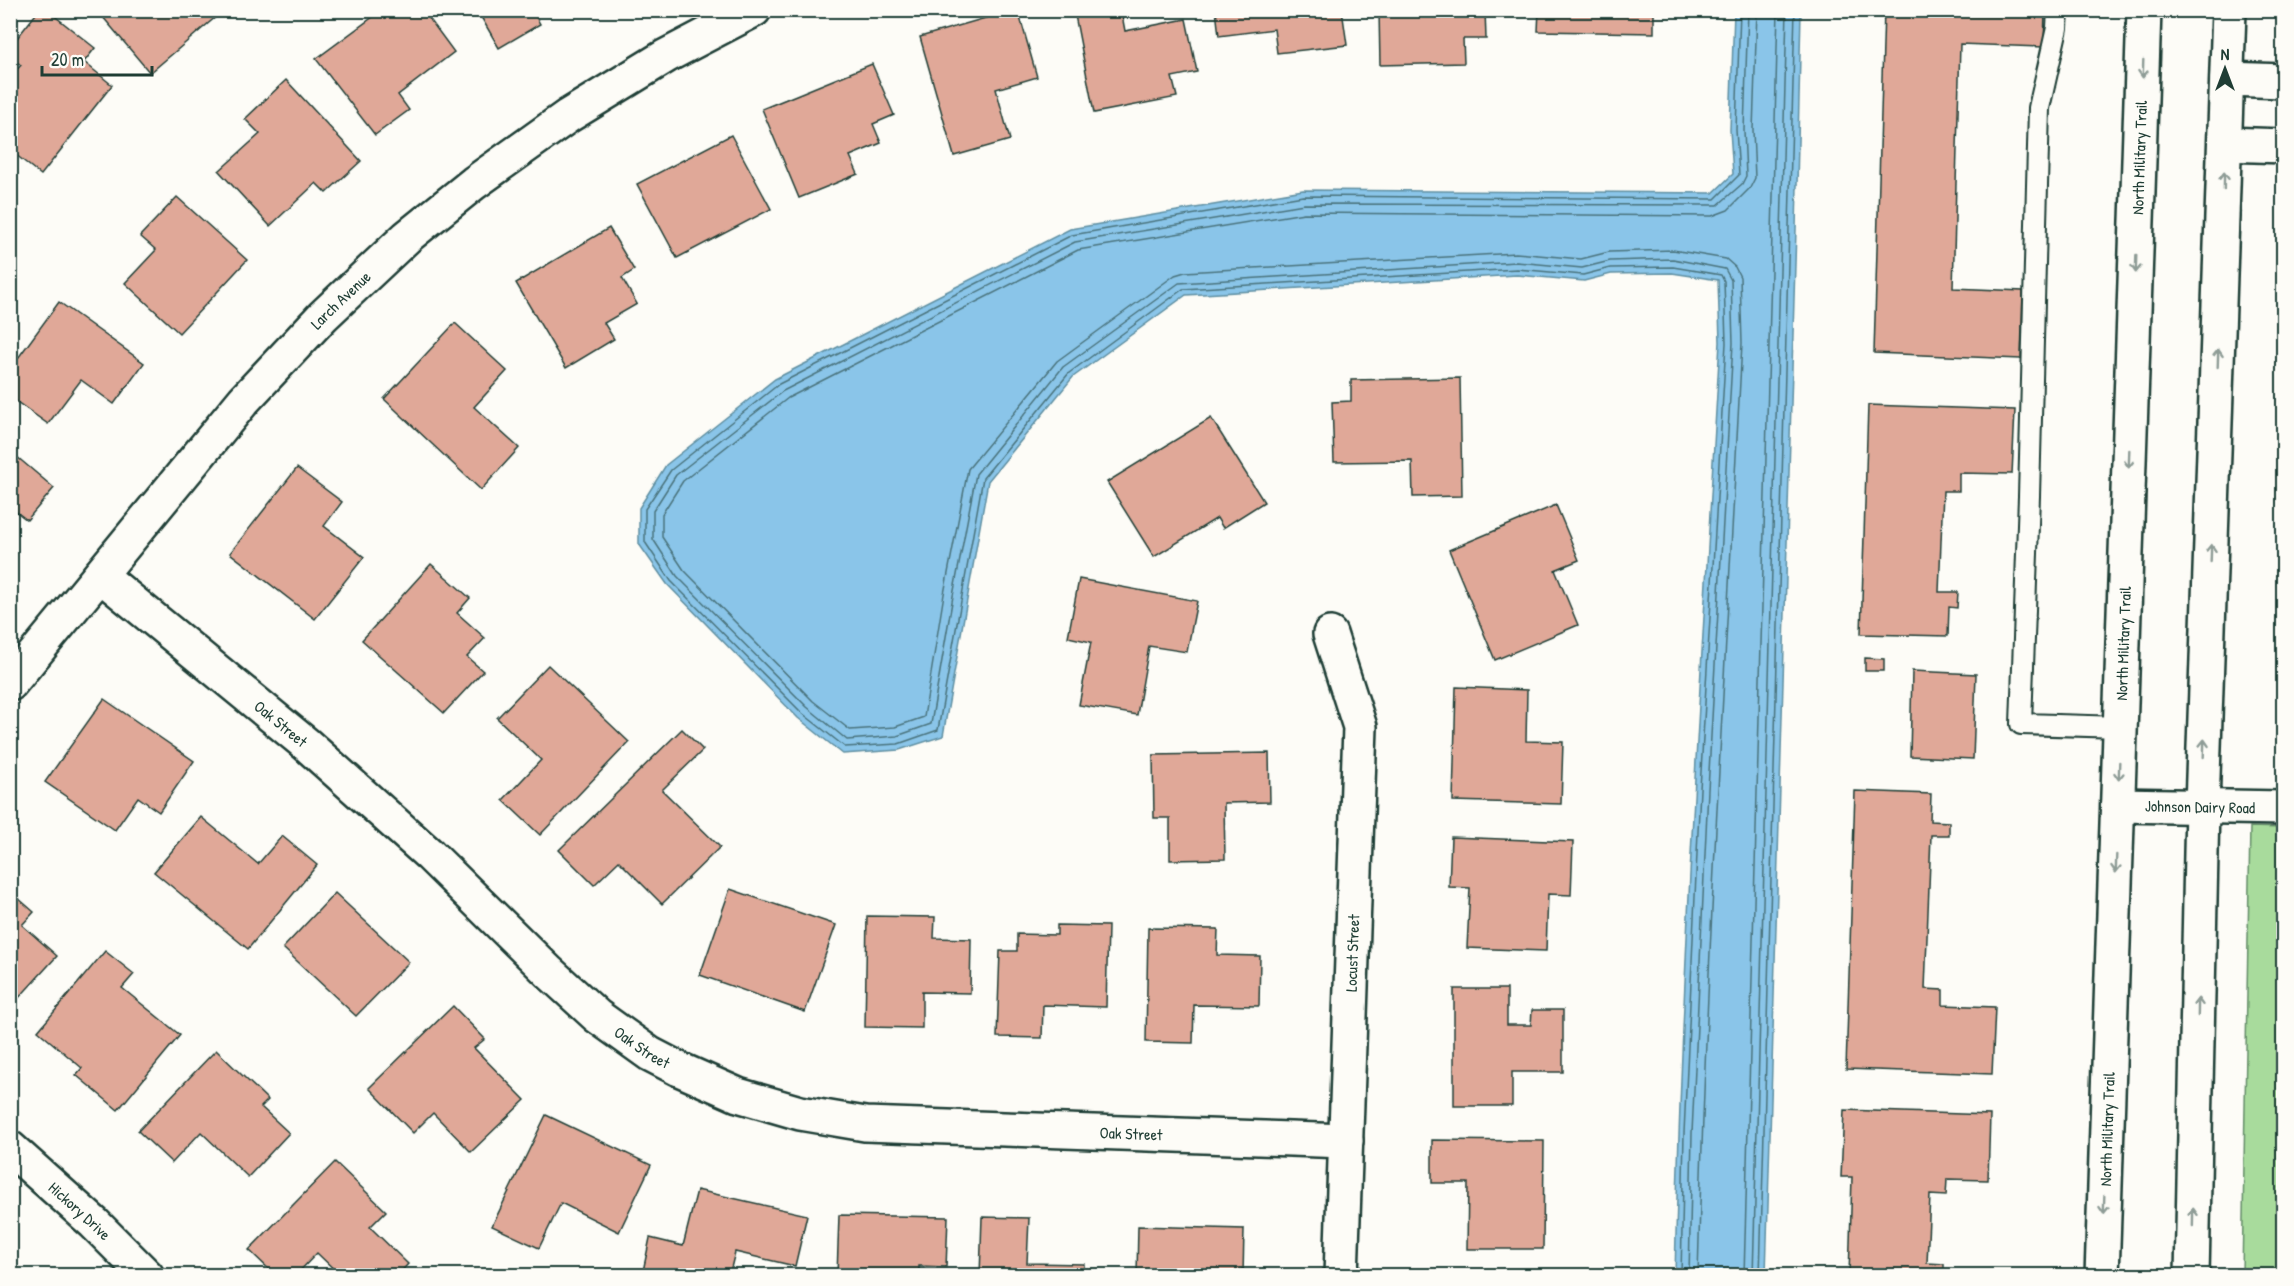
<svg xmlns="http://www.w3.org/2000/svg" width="2294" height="1286" viewBox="0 0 2294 1286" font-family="'Patrick Hand',sans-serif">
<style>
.green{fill:#a8db9c;stroke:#648c68;stroke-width:1.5}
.water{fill:#8ac5e9;stroke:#5f8fa1;stroke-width:1.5}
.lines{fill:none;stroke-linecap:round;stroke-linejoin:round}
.shore{stroke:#4a737c;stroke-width:1.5}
.building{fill:#e0a898;stroke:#1f3d34;stroke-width:1.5}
.service-casing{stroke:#1f3d34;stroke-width:24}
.minor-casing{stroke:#1f3d34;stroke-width:38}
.secondary-casing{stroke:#1f3d34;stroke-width:38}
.service{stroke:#fdfcf7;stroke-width:20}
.minor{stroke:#fdfcf7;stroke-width:33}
.secondary{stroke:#fdfcf7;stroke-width:33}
.oneway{stroke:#8e9c96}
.labels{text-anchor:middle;stroke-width:5;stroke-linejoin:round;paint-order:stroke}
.street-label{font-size:16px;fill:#1f3d34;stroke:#fdfcf7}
</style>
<rect width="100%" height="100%" fill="#fdfcf7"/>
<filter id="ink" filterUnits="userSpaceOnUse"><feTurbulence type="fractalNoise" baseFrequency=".0167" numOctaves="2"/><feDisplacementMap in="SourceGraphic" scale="12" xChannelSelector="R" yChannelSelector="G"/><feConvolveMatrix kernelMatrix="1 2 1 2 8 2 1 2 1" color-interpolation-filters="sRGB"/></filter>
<g filter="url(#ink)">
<path class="green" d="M2250,827L2283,828V1275H2242Z"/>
<path class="water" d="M1734,11H1801L1796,229L1766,1275L1675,1276C1682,964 1702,653 1720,342L1718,280L1672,273L1611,274L1584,281L1517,275L1186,295L1073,377L988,481L943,736L899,750L843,754L798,718L667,584L639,544V508L666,465L775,379L1070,229L1303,190L1713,193L1733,174L1730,130Z"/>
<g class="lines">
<g class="shore">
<path d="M1681,1276L1684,1133L1700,789L1726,343L1724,281L1721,275L1673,267L1610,268L1583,275L1517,269L1183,289L1069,373L983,478L938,730L898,744L845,747L802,713L671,581L645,542V509L671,470L779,384L1072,235L1303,196L1715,199L1739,175L1736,130L1740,10"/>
<path d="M1689,1276L1692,1133L1708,790L1733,343L1731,280L1725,269L1673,259L1610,261L1582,268L1516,262L1179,283L1063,367L976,474L953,596L931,724L897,736L847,740L807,707L677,576L653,539V511L676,475L783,391L1075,242L1304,204L1718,205L1742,184L1746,176L1744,130L1748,10"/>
<path d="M1698,1276C1706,964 1726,654 1742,343L1740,277L1735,267L1726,259L1673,250L1609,252L1581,259L1516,253L1185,272L1175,275L1057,361L968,469L944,594L924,717L895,727L850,730L813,701L684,570L662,537V514L683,481L788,398L1078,250L1304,213L1712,216L1728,210L1750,188L1755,178L1753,130L1757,10"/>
<path d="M1744,1276L1778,10"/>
<path d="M1753,1276L1787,10"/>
<path d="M1760,1276L1795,10"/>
</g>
</g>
<g class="building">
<path d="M39,10H47L95,48L84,62L112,85L41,175L10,150V77L21,65L10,57V47Z"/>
<path d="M97,10H224L150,73Z"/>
<path d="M370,10H423L454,52L398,95L409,110L375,135L316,59L374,16Z"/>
<path d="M477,10H532L540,24L499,48Z"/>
<path d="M1013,10H1018L1037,77L996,89L1010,140L954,156L920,37Z"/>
<path d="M1074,10H1121L1125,31L1186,19L1197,72L1172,77L1177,97L1094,113Z"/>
<path d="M1216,10H1342L1347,45L1277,53L1274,29L1219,36Z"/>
<path d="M1379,10H1485L1486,39H1463L1464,63L1380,65Z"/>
<path d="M1539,10H1654V33L1538,31Z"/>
<path d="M1884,10H2045L2044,47L1960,44L1953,288L2023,291L2021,359L1874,353Z"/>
<path d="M872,64L894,115L873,124L881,143L850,156L858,174L799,198L762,109Z"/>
<path d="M286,80L361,161L326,193L316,183L270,226L219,171L260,134L245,119Z"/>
<path d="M731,135L771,209L677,258L637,184Z"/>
<path d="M177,197L247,260L179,333L125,283L156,250L140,236Z"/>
<path d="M609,228L634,270L622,278L637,304L604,323L614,339L566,368L516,283Z"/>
<path d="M59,302L144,363L114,404L81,380L48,424L10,397V369Z"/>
<path d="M455,323L507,371L474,407L519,448L481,490L384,399Z"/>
<path d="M1460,378L1462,496L1413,497L1412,461L1334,462L1332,402L1351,401V380Z"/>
<path d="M1868,405L2015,410L2012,474L1959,473V491H1943L1939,592H1958L1957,608L1949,607L1948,636L1861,634Z"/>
<path d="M1211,418L1264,502L1223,528L1217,518L1154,557L1107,482Z"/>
<path d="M10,451L54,488L27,520L10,507Z"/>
<path d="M297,468L342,502L324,526L364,557L315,619L230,553Z"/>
<path d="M1556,505L1579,560L1555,570L1578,625L1495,660L1449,550Z"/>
<path d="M431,564L470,598L457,613L485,638L467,657L483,671L444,713L362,640Z"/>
<path d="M1079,579L1197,601L1187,652L1149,646L1137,715L1079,705L1091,642L1068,637Z"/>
<path d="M1865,658L1884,659V671H1865Z"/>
<path d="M548,665L629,742L540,835L503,800L541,760L497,718Z"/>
<path d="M1912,671L1976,674L1973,759L1910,756Z"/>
<path d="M1456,687L1527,690L1526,741L1563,742L1561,804L1453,801Z"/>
<path d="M104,699L194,761L159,812L138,797L115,830L45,782Z"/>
<path d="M682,729L703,750L662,790L720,847L662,904L619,861L594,885L559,850Z"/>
<path d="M1269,753L1270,802L1224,803L1225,859L1170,860V818H1154L1153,755Z"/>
<path d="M1855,791L1931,794L1930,821L1949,822V835H1931L1925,989L1943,990V1005L1995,1007L1992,1074L1846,1069Z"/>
<path d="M201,817L258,864L282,836L317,865L248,949L154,872Z"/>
<path d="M1451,837L1573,842L1571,895L1548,894L1546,951L1467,948L1470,888L1449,887Z"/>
<path d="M730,889L836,925L805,1012L700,975Z"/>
<path d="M10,891L34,912L22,925L57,956L16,1001L10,995Z"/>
<path d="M335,893L409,962L356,1016L283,948Z"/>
<path d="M867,916L935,917L934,938L971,939L970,993L922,992V1028L865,1027Z"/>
<path d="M1057,925L1108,926L1106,1007L1043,1005L1042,1038L997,1037L1000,951H1017V934L1057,935Z"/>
<path d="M1148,928L1218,929L1217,955L1260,956L1259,1006L1194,1005L1193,1043L1146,1042Z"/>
<path d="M105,951L134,974L122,988L180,1035L118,1110L76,1075L82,1068L38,1031Z"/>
<path d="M1454,989H1507V1025H1531L1532,1010H1563V1072H1512V1106H1454Z"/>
<path d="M453,1006L485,1039L474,1048L525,1100L471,1152L433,1113L413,1133L369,1088Z"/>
<path d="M216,1050L268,1100L261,1107L289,1133L248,1177L201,1132L172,1163L138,1131Z"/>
<path d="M1844,1110L1990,1115L1988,1180L1947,1179L1946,1196L1930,1195L1927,1263L1944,1264V1276H1849L1852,1177H1841Z"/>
<path d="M546,1115L651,1165L619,1232L561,1203L539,1248L492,1226Z"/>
<path d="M1432,1140L1544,1141L1543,1249H1467L1468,1183H1432Z"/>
<path d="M335,1162L386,1211L370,1227L408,1264L397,1276H341L317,1253L295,1276H276L249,1250Z"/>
<path d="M697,1190L807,1215L795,1266L735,1252L729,1276H642L650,1238L683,1246Z"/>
<path d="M839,1215L948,1217L946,1267L919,1266V1276H837Z"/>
<path d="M982,1217L1029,1218L1027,1263L1084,1264V1276H980Z"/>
<path d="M1138,1226L1244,1229L1243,1276H1137Z"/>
</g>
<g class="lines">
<defs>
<path id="service" d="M2058,10L2057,28L2039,108L2029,496L2021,724L2121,727"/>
<g id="minor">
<path d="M2227,79L2284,81"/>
<path d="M2225,144L2284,146"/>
<path id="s1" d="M100,575L306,744L430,855L549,972L597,1016L650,1054L679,1069L738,1095L800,1113L865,1124L1346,1141"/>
<path d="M1330,634L1360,727L1341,1276"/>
<path id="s2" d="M10,684L244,400L323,316L407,237L474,183L568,116L666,56L754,10"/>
<path id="s3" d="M2118,805L2284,808"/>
<path id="s4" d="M10,1148L94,1223L147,1276"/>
</g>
<g id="secondary">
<path id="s5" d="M2102,1276L2144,10"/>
<path d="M2192,1276L2202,806L2229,10"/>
</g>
</defs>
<use href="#service" class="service-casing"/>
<use href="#minor" class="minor-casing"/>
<use href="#secondary" class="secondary-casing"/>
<use href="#service" class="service"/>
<use href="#minor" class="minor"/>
<use href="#secondary" class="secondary"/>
</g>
<defs><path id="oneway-shaft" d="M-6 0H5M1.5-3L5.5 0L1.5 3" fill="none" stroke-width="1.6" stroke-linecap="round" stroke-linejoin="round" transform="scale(1.5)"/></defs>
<g class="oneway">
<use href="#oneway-shaft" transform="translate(2143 69) rotate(92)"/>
<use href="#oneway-shaft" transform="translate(2224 181) rotate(-89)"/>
<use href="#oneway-shaft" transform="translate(2136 264) rotate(92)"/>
<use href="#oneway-shaft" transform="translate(2218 358) rotate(-88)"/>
<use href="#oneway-shaft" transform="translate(2129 459) rotate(92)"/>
<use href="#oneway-shaft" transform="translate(2211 553) rotate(-88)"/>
<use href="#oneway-shaft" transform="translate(2204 748) rotate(-88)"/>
<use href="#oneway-shaft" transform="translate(2119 771) rotate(92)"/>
<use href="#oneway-shaft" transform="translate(2116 864) rotate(92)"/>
<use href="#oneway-shaft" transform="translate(2198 1007) rotate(-89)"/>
<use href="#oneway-shaft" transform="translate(2104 1205) rotate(92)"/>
<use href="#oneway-shaft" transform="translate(2193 1217) rotate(-89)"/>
</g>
</g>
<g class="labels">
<g class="street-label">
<text dy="6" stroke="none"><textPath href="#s5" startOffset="1119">North Military Trail</textPath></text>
<text dy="6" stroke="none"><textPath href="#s2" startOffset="507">Larch Avenue</textPath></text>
<text dy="6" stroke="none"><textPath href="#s5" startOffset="633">North Military Trail</textPath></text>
<text dy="6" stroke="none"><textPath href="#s1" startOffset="234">Oak Street</textPath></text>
<text dy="6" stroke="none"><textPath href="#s3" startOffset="82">Johnson Dairy Road</textPath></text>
<text transform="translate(1352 953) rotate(-88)" y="6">Locust Street</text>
<text dy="6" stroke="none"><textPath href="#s1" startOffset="720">Oak Street</textPath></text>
<text dy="6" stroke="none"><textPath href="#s5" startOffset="147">North Military Trail</textPath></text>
<text dy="6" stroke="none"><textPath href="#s1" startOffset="1224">Oak Street</textPath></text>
<text dy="6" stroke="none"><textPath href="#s4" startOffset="94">Hickory Drive</textPath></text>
</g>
</g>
<rect width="2294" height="1286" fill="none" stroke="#fdfcf7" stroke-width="36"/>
<rect x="18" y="18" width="2258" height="1250" fill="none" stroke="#1f3d34" stroke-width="2" filter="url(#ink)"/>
<g transform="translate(2225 69)" stroke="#fdfcf7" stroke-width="4.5" paint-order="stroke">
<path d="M0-4.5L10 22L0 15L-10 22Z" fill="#1f3d34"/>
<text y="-9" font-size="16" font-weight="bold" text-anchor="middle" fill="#1f3d34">N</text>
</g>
<path d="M42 66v9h110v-9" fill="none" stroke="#1f3d34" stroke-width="3"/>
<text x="51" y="66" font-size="18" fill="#1f3d34" stroke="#fdfcf7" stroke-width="4.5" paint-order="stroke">20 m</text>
</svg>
